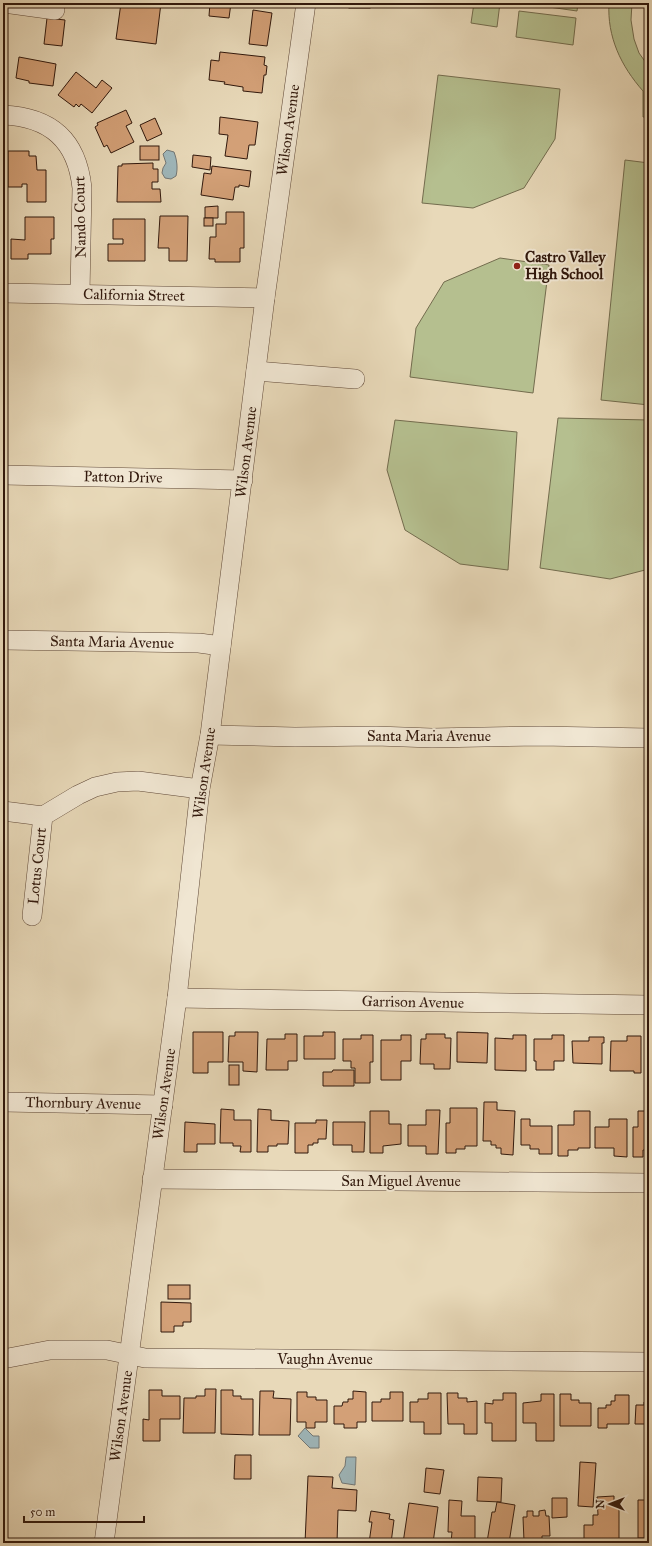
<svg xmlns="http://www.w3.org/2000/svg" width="652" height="1546" viewBox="0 0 652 1546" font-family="'IM FELL Great Primer',serif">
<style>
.green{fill:#b5bf8f;stroke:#736c4e}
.water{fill:#9eb7bb;stroke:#727775}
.building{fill:#d3a077;stroke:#31180c}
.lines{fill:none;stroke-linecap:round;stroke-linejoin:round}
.minor-casing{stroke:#5f4837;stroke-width:20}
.minor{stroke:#f0e6d2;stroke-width:19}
.poi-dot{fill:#8f2418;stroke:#f0e6d2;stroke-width:1.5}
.labels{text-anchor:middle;stroke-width:4;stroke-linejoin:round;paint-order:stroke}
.street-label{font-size:15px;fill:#31180c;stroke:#f0e6d2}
.poi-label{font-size:15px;font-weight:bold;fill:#31180c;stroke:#f0e6d2;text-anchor:start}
</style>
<rect width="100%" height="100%" fill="#e8d9b9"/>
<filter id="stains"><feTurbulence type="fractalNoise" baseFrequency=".005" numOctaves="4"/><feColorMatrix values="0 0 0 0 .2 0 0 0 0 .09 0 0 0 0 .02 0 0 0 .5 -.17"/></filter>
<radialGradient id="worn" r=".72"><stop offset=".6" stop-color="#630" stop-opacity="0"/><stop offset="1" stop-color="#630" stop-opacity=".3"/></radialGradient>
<g class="green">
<path d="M474,3H500L497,27L471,23Z"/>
<path d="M521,3H578L577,11Z"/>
<path d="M609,3H632L631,20L634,39L639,53L649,67V117H643V91C621,66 607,37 609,3Z"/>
<path d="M519,11L576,18L573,45L516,37Z"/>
<path d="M438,75L560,89L555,139L524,188L473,208L422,203Z"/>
<path d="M625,160L649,163V405L601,400Z"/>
<path d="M500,258L549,265L533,393L410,377L416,328L444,282Z"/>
<path d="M558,418L649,420V569L610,579L540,568Z"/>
<path d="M395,420L517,432L508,570L460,564L405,530L387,470Z"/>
</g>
<g class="water">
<path d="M167,150L174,152C177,160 178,168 176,176L171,179L165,178L162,173L163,168L166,163L163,154Z"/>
<path d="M305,1428L313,1436H319V1448H310L298,1436Z"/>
<path d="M346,1457H356L355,1485L342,1483L339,1475L345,1466Z"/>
</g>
<g class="building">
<path d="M121,3H161L156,44L116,39Z"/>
<path d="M210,3H231L229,18L209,16Z"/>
<rect x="349" y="3" width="21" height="5"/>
<path d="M253,10L272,13L267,46L249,44Z"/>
<path d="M47,18L65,20L62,46L44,44Z"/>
<rect x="3" y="51" width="3" height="32"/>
<path d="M220,52L265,57L264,65L267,66L266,75H264L262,93L243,91V87L224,84L225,82L209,80L211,60L219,61Z"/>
<path d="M19,57L56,64L53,86L29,83V81L16,78Z"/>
<path d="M76,72L96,88L102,80L112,88L92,113L81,104L79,107L76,104L74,107L58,95Z"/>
<path d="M126,110L132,123L126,126L134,142L111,153L107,145L104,147L95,127L98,125L97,123Z"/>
<path d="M220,117L258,122L255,145H249L247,159L225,156L228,135L219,134Z"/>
<path d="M155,118L162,134L147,141L140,125Z"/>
<rect x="140" y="146" width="19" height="14"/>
<path d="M8,151H29V156H36L37,170H46V202H27V184H22V187H8Z"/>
<path d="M193,155L211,157L210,170L192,167Z"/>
<path d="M153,163V169H158V182H152V189H160L161,202H117L118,166H122V164Z"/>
<path d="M212,166L251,171L249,187L239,185V187H235L233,200L201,195L204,173L211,174Z"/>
<path d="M218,206V218H205V207Z"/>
<path d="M226,212H244V248H240V262H215V259H209L210,237H216V224H226Z"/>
<path d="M160,216H188L187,261H169V248H158Z"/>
<path d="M25,217H54V239H51V254H28V259H11V239L25,240Z"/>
<rect x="204" y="218" width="9" height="8"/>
<path d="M113,219H145V261H108V244H123V239H113Z"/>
<path d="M193,1032H223V1062H208V1073H193Z"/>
<path d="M235,1032H258L257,1072L243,1071V1062H228L229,1036H235Z"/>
<path d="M323,1032H335V1059H304V1036H323Z"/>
<path d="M457,1032L488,1033L487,1063L457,1062Z"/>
<path d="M285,1034H297V1061H288V1070H266L267,1039H285Z"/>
<path d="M426,1034H445V1038H451L450,1069H434V1064H420L421,1039H426Z"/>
<path d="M361,1035H373V1062H370V1083H355V1068H351V1061H343V1039H361Z"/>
<path d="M401,1035H411V1061H401V1080H381V1040H401Z"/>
<path d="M513,1035H526V1071L495,1070V1038L513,1039Z"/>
<path d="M552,1035H564V1061H554V1070H536V1061H534V1039H552Z"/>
<path d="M627,1036H641V1073H634V1071H610L611,1041H627Z"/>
<path d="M589,1037H604V1043H602V1064L573,1063L572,1041H589Z"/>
<path d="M649,1054V1076H645V1064H649Z"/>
<rect x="229" y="1065" width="10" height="20"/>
<path d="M333,1070H354V1086H323V1072H332Z"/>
<path d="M484,1102H497V1110L515,1111L513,1155L501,1154V1148H496V1145H491V1141H483Z"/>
<path d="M450,1108H477V1146H465V1149H456V1153H446V1123H450Z"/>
<path d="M221,1109L234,1110V1120H251V1152H240L241,1146H233V1143H220Z"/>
<path d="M258,1109L271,1110V1120L289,1121L288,1144H277V1146H268V1152H257Z"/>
<path d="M426,1110H440L438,1154H426V1146H408V1125H426Z"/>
<path d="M370,1111H389V1124H401V1144L383,1146V1153H370Z"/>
<path d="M574,1111H590V1148H578V1150H568V1156H558V1125H574Z"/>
<path d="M638,1111H649V1150H643V1157H633V1127H638Z"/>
<path d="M521,1119H530V1126H552V1154H539V1149H530V1145H521Z"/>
<path d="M609,1119H627V1157L614,1156V1148H595V1127H609Z"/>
<path d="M316,1120H327L326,1139H318V1143H313V1145H308V1153H295V1123H316Z"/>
<path d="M185,1122L215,1124V1144H197V1152H184Z"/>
<path d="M333,1122H365L364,1152H352V1145H333Z"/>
<rect x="168" y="1285" width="22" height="14"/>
<path d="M161,1302L191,1303V1322H183V1326H174V1332H161Z"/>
<path d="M205,1389H216L215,1433H183L184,1398H196V1396H205Z"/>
<path d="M149,1390H162V1396H180V1419H160V1441H143V1419L149,1420Z"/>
<path d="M221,1390H233V1396H241V1399H253V1435L221,1434Z"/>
<path d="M260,1391H274L273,1398L291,1399L290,1435H259Z"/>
<path d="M353,1391L366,1392V1422H357V1428H344V1424H334V1406H342L343,1402H348V1399H353Z"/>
<path d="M297,1392H307V1397H316V1400H327V1422H315V1428H306V1422H297Z"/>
<path d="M390,1392H403V1421H372V1402H381V1399H390Z"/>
<path d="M428,1393H441V1434H424V1422H410V1402H418V1399H428Z"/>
<path d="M447,1393H458V1398H467V1402L477,1401V1434H464V1424H448Z"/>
<path d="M503,1393H516V1441H492V1423H485V1403L493,1404V1400H503Z"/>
<path d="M541,1394H554V1441H536V1423H523V1403L541,1401Z"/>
<path d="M560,1394H571V1400H579V1403H591V1426H560Z"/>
<path d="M615,1395H629V1424H607V1428H598V1408H606V1405H611V1401H615Z"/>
<path d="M644,1402H649V1442V1424H635L636,1405H644Z"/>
<path d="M235,1455H251V1479H234Z"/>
<path d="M580,1462L596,1463L593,1507L578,1506Z"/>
<path d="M426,1468L444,1470L440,1494L424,1492Z"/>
<path d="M308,1476L333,1477L332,1488L357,1490L356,1511L338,1510L337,1543H305Z"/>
<path d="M478,1477L502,1478L501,1502L477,1501Z"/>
<path d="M614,1496V1505H619V1540L584,1541V1525H593V1515H598L597,1497Z"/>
<path d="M552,1498H567V1517L552,1518Z"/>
<path d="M647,1498H649V1538H638V1500H647Z"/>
<path d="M449,1500L462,1501L461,1516H475V1543H451L452,1532H448Z"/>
<path d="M497,1502L515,1505L509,1543L487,1542L492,1512H495Z"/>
<path d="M409,1503L438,1507L433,1543H403Z"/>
<path d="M545,1510L546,1516H549L550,1536H542V1541H524L523,1517H527V1511H533V1516H539V1511Z"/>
<path d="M371,1511L390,1514L389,1519L394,1520L391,1543H369L372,1522H369Z"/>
</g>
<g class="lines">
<defs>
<g id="minor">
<path d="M4,3L55,10"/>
<path d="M3,115C50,117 77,140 82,188L80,294"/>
<path d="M3,293L265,298"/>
<path d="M256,371L355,379"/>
<path d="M3,475L243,480"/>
<path d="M3,640L199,643L221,646"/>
<path d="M210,735L295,737L376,736L432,738L540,736L649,738"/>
<path d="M3,811L43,816L78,795L95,787L117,782L138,781L200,789"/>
<path d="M32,916L43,816"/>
<path d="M177,998L649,1005"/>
<path d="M3,1102L163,1105"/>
<path d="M152,1179L649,1183"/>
<path d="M3,1359L50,1350H107L145,1358L649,1362"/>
<path d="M104,1543L177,998L200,789L210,735L265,298L306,3"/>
</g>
</defs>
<use href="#minor" class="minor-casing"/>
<use href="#minor" class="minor"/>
</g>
<circle class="poi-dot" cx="517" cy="266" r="4"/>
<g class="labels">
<g class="street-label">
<text transform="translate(288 130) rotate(-82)" y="5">Wilson Avenue</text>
<text transform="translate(80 217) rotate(-91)" y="5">Nando Court</text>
<text transform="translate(134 295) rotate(1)" y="5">California Street</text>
<text transform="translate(246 452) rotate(-83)" y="5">Wilson Avenue</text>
<text transform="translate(123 477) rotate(1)" y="5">Patton Drive</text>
<text transform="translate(112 642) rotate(1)" y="5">Santa Maria Avenue</text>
<text x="429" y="741">Santa Maria Avenue</text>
<text transform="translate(204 773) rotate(-82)" y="5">Wilson Avenue</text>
<text transform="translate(37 866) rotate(-84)" y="5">Lotus Court</text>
<text transform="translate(413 1002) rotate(1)" y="5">Garrison Avenue</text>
<text transform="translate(164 1094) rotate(-82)" y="5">Wilson Avenue</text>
<text transform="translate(83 1103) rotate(1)" y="5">Thornbury Avenue</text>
<text x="401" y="1186">San Miguel Avenue</text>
<text x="325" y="1364">Vaughn Avenue</text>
<text transform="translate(121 1416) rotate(-82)" y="5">Wilson Avenue</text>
</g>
<g class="poi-label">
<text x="525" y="262">Castro Valley<tspan x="525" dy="17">High School</tspan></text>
</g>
</g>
<rect width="652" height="1546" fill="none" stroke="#e8d9b9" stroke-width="16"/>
<rect x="4" y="4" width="644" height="1538" fill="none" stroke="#31180c" stroke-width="2"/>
<rect x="8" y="8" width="636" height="1530" fill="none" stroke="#31180c"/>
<g transform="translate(610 1504) rotate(270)" stroke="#f0e6d2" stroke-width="3" paint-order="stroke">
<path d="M0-3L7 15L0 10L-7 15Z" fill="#31180c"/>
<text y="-6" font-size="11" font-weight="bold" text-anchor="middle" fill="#31180c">N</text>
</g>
<path d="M24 1516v6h120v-6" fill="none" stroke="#31180c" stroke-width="2"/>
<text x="30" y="1516" font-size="12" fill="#31180c" stroke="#f0e6d2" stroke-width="3" paint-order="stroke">50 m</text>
<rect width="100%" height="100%" filter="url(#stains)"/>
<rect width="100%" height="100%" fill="url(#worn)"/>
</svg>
